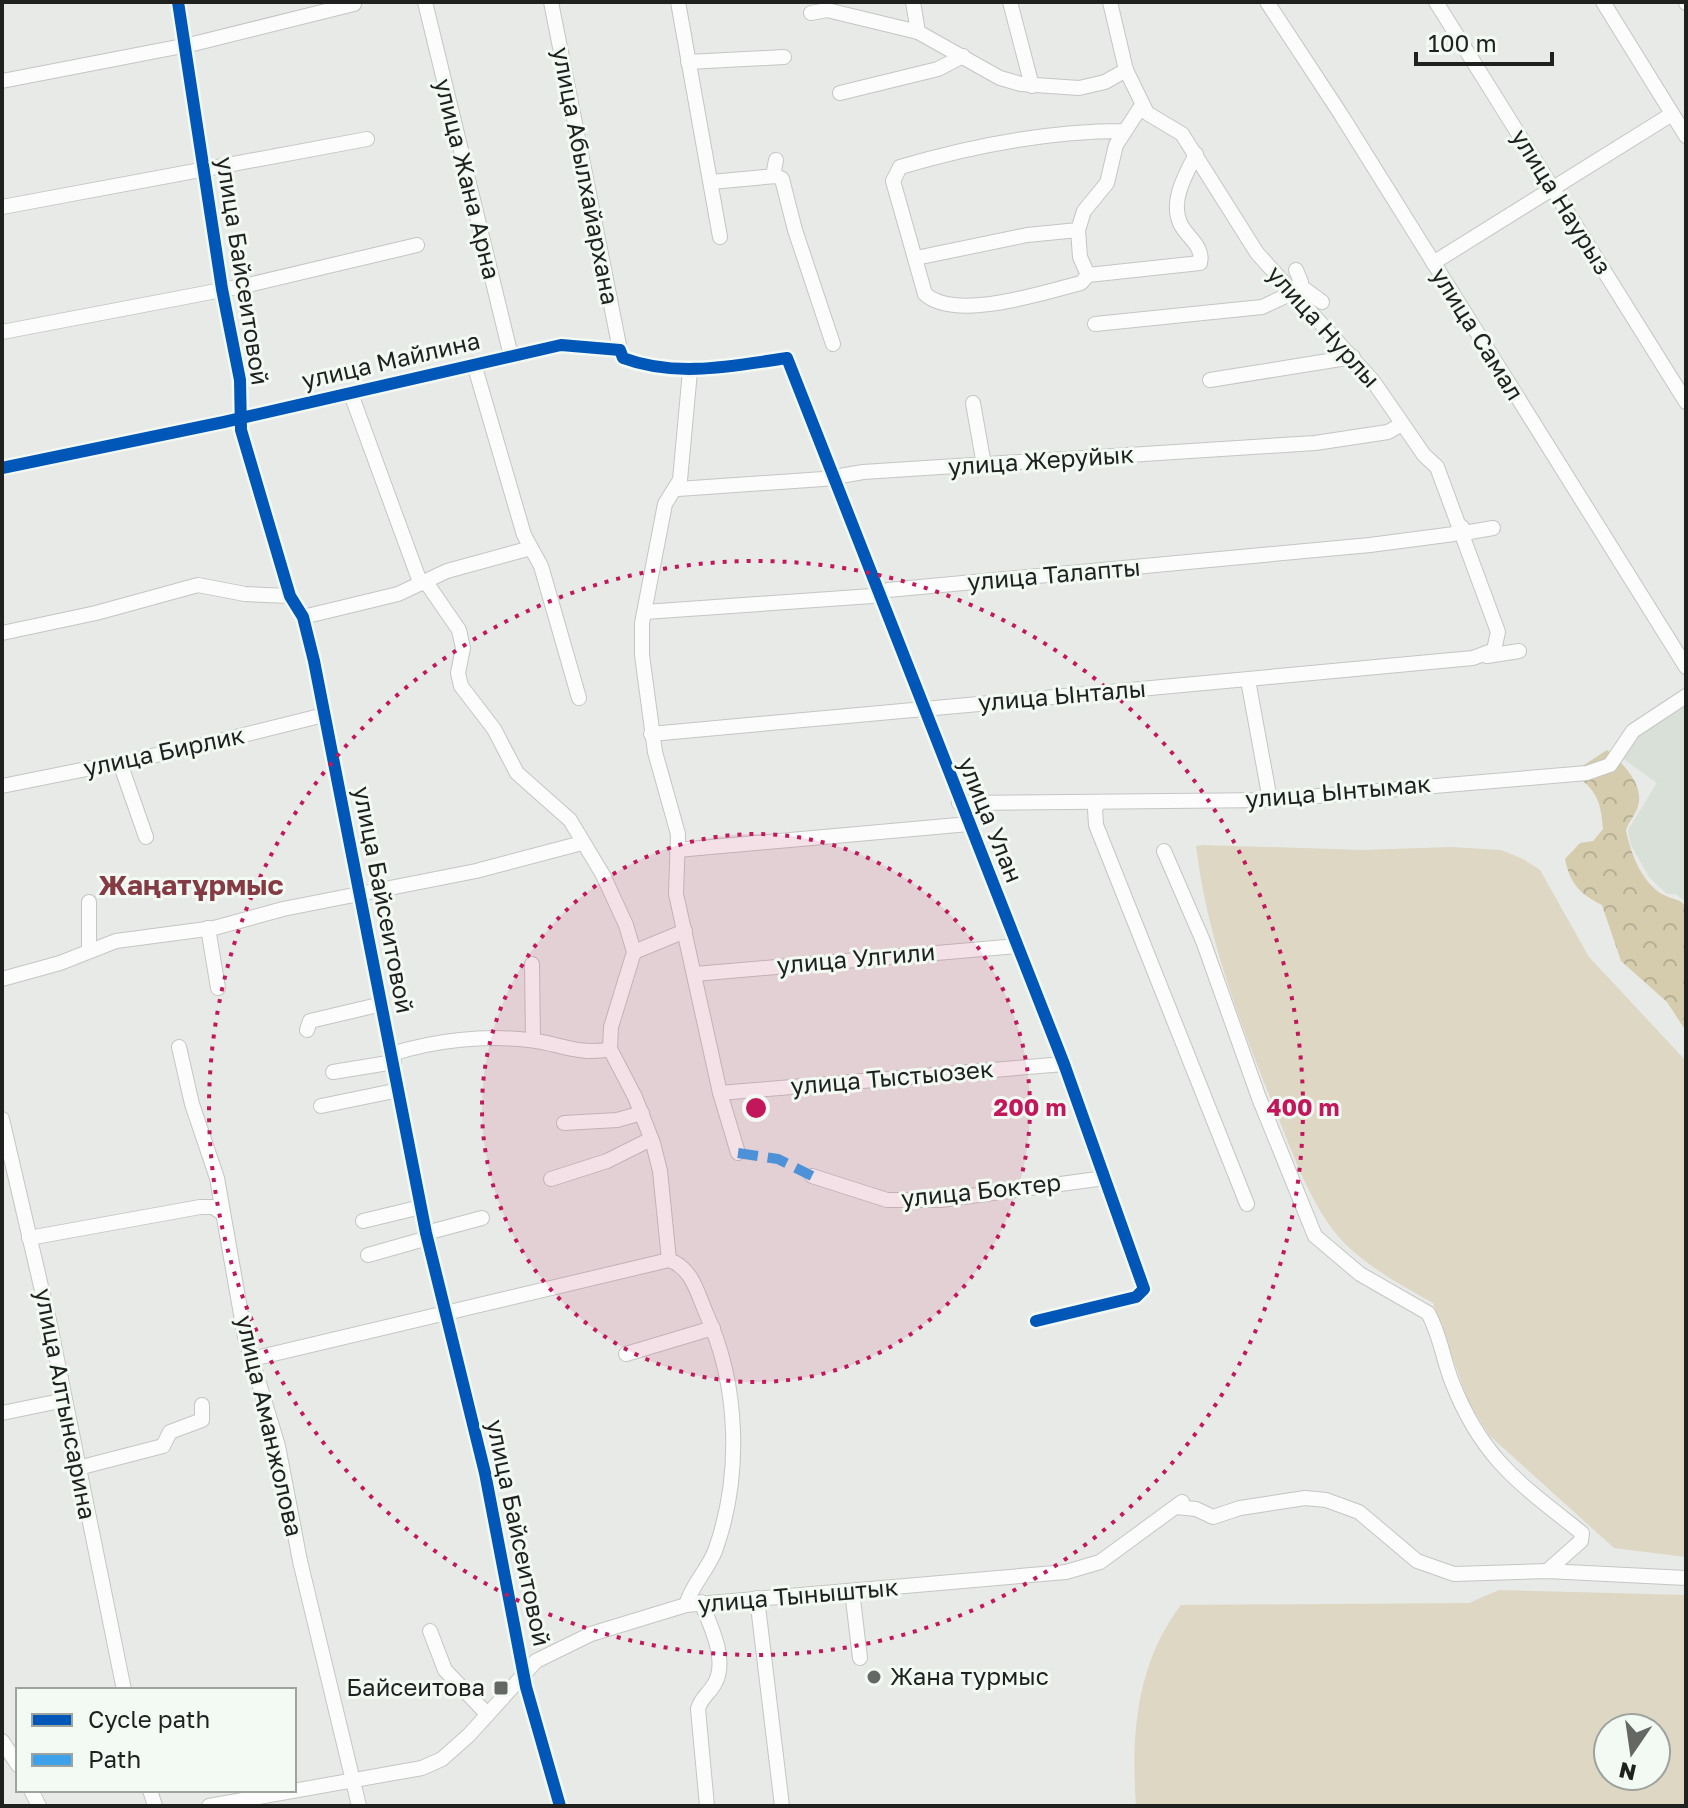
<svg xmlns="http://www.w3.org/2000/svg" width="1688" height="1808" viewBox="0 0 1688 1808" font-family="'Golos Text',sans-serif">
<style>
.built{fill:#d8e0d7}
.green{fill:#ddd7c3;fill-rule:evenodd}
.forest{fill:url(#forest-crowns)}
.lines{fill:none;stroke-linecap:round;stroke-linejoin:round}
.minor-casing{stroke:#c4c6c4;stroke-width:16}
.minor{stroke:#fbfcfb;stroke-width:14}
.quiet{stroke:#3da2ea;stroke-width:10;stroke-dasharray:20 10;stroke-linecap:butt}
.cycleway-casing{stroke:#f3f9f3;stroke-width:17}
.cycleway{stroke:#0057b8;stroke-width:12}
.ring{fill:none;stroke:#c2185b;stroke-width:4;stroke-dasharray:4 8}
.poi-dot{fill:#656765;stroke:#f3f9f3;stroke-width:3}
.labels{text-anchor:middle;stroke-width:6;stroke-linejoin:round;paint-order:stroke}
.street-label{font-size:24px;fill:#1f211f;stroke:#f3f9f3}
.poi-label{font-size:24px;fill:#1f211f;stroke:#f3f9f3;text-anchor:start}
.quarter-label{font-size:28px;font-weight:bold;fill:#843b44;stroke:#f3f9f3}
.centre{fill:#c2185b;stroke:#f3f9f3;stroke-width:4}
.ring-label{font-size:24px;text-anchor:middle;font-weight:bold;fill:#c2185b;stroke:#f3f9f3;stroke-width:6;stroke-linejoin:round;paint-order:stroke}
</style>
<defs>
<pattern id="forest-crowns" width="20" height="18" patternUnits="userSpaceOnUse" patternTransform="scale(2)"><rect width="20" height="18" fill="#d5ccae"/><path d="M2 6a3 3 0 1 1 6 0M12 15a3 3 0 1 1 6 0" fill="none" stroke="#b6af95"/></pattern>
</defs>
<rect width="100%" height="100%" fill="#e7eae6"/>
<path class="built" d="M1686,702V902L1676,894H1667L1649,877L1631,845L1628,830L1657,783L1611,750Z"/>
<g class="green">
<path d="M1203,845L1362,850L1451,847L1501,850L1523,859L1540,870L1589,957L1686,1061V1557L1614,1548L1489,1435L1469,1403L1433,1303C1396,1282 1353,1260 1328,1223C1304,1188 1290,1146 1274,1107C1240,1023 1207,937 1196,846Z"/>
<path d="M1499,1590L1686,1595V1806H1136C1131,1735 1136,1664 1181,1605L1469,1603ZM1608,1728H1656V1776H1608Z"/>
</g>
<path class="forest" d="M1607,750C1621,761 1645,785 1638,806C1636,814 1629,821 1626,830C1630,852 1642,884 1664,895C1673,900 1678,898 1686,906V1031L1667,1002L1621,961L1602,905C1580,894 1570,884 1565,859L1580,843L1593,841L1603,829C1601,804 1598,791 1576,776L1584,765Z"/>
<g class="lines">
<defs>
<g id="minor">
<path d="M178,2L222,289L240,380L241,430L290,596L303,617L314,661L426,1233L485,1473L526,1687L560,1806"/>
<path d="M425,2L511,356"/>
<path d="M551,2L620,350"/>
<path d="M678,2L720,237"/>
<path d="M913,2L918,32"/>
<path d="M1010,2L1032,86"/>
<path d="M1267,2L1340,113L1686,667"/>
<path d="M1436,2L1686,402"/>
<path d="M1603,2L1686,136"/>
<path d="M1686,2V3"/>
<path d="M811,13L827,10L918,32L1000,78L1021,84L1079,88L1105,82L1126,70"/>
<path d="M688,62L784,57"/>
<path d="M2,81L193,44L354,4"/>
<path d="M840,93L938,69L963,56"/>
<path d="M1124,131C1050,131 971,146 900,167L893,181L925,294C956,322 1045,292 1081,283L1088,275L1080,257L1078,230L1084,211L1107,183L1116,145L1142,105"/>
<path d="M773,176L776,160"/>
<path d="M711,182L776,176L782,179L795,230L833,344"/>
<path d="M2,207L367,139"/>
<path d="M916,258L1027,235L1078,230"/>
<path d="M1433,263L1672,114"/>
<path d="M1088,275L1200,263C1204,245 1186,237 1180,223C1170,200 1186,174 1196,154"/>
<path d="M1295,289L1301,282L1296,270"/>
<path d="M1095,324L1262,307L1303,288L1322,302"/>
<path d="M2,332L248,285L417,245"/>
<path d="M474,364L524,535L541,566L579,698"/>
<path d="M690,371L680,480L665,504L642,623V655L655,752L678,834L676,894L720,1093L738,1153"/>
<path d="M1210,380L1353,357"/>
<path d="M351,394L420,582L428,585L459,630L463,648L458,673L461,686L494,729L517,773L570,820L603,875L626,925L634,952L611,1027L610,1049L635,1097L653,1143L660,1171L669,1260C692,1268 697,1292 706,1313C739,1385 742,1476 715,1551C707,1571 692,1584 686,1605"/>
<path d="M973,403L984,465"/>
<path d="M2,468L224,422L561,345L620,350L623,358C676,378 733,366 787,358L1064,1064L1144,1289L1136,1297L1036,1321"/>
<path d="M678,489L823,479L863,472L1315,443L1388,432L1402,424"/>
<path d="M1464,533L1493,528"/>
<path d="M645,612L872,596L888,590L1370,545L1454,534L1462,527"/>
<path d="M303,617L398,594L447,571L531,548"/>
<path d="M2,633L96,613L198,585L245,594L290,596"/>
<path d="M1487,656L1519,651"/>
<path d="M1248,680L1270,800"/>
<path d="M651,734C925,708 1199,685 1473,658L1494,650L1498,632L1437,467L1424,455L1373,381L1257,253L1182,134L1147,113L1126,70L1110,2"/>
<path d="M120,763L146,837"/>
<path d="M2,786L191,748L324,715"/>
<path d="M1099,802L1095,809L1096,825L1247,1204"/>
<path d="M959,803L1270,800L1587,773L1610,765L1633,731L1686,696"/>
<path d="M677,850L969,824"/>
<path d="M1164,851L1203,941L1259,1098L1315,1236L1360,1274L1428,1313C1440,1334 1443,1359 1452,1382C1482,1459 1520,1484 1582,1533L1581,1541L1547,1571"/>
<path d="M208,928L218,988"/>
<path d="M89,951V902"/>
<path d="M634,952L685,931"/>
<path d="M532,964L533,1040"/>
<path d="M695,974L1017,946"/>
<path d="M2,979L60,963L116,941L214,928L283,909L476,871L582,843"/>
<path d="M307,1030L310,1021L382,1004"/>
<path d="M179,1047L192,1104L217,1178L245,1337L278,1446L300,1561L359,1806"/>
<path d="M392,1054C435,1040 485,1035 529,1040C558,1043 580,1056 610,1049"/>
<path d="M333,1072L394,1062"/>
<path d="M720,1093L1064,1064"/>
<path d="M321,1106L399,1090"/>
<path d="M2,1119L50,1325L124,1690"/>
<path d="M564,1123L617,1120L642,1113"/>
<path d="M812,1176L887,1200H941L1105,1178"/>
<path d="M551,1179L607,1161L651,1139"/>
<path d="M363,1221L421,1207"/>
<path d="M426,1233L482,1218"/>
<path d="M29,1238L200,1207H213L222,1213"/>
<path d="M368,1255L428,1238"/>
<path d="M626,1354L713,1328"/>
<path d="M252,1359L669,1260"/>
<path d="M2,1413L65,1400"/>
<path d="M78,1468L163,1446L170,1432L202,1420V1405"/>
<path d="M1176,1507L1196,1509L1213,1517L1240,1508L1305,1498L1326,1500L1359,1512L1417,1561L1454,1574L1547,1571L1686,1578"/>
<path d="M852,1591L860,1658"/>
<path d="M757,1598L782,1806"/>
<path d="M701,1602C710,1625 728,1659 715,1683C710,1693 701,1697 698,1709L707,1806"/>
<path d="M430,1631L445,1670L487,1714"/>
<path d="M2,1741L18,1765"/>
<path d="M31,1790L39,1806"/>
<path d="M150,1790L155,1806"/>
<path d="M209,1806L422,1768L442,1759L469,1735L536,1661L591,1634L686,1605L1066,1572L1100,1562L1182,1502"/>
</g>
</defs>
<use href="#minor" class="minor-casing"/>
<use href="#minor" class="minor"/>
<path class="quiet" d="M738,1153L778,1159L812,1176"/>
<defs>
<g id="cycleway">
<path d="M178,2L222,289L240,380L241,430L290,596L303,617L314,661L426,1233L485,1473L526,1687L560,1806"/>
<path d="M2,468L224,422L561,345L620,350L623,358C676,378 733,366 787,358L1064,1064L1144,1289L1136,1297L1036,1321"/>
</g>
</defs>
<use href="#cycleway" class="cycleway-casing"/>
<use href="#cycleway" class="cycleway"/>
</g>
<circle cx="756" cy="1108" r="274" fill="#c2185b" fill-opacity=".12"/>
<g class="ring">
<circle cx="756" cy="1108" r="274"/>
<circle cx="756" cy="1108" r="547"/>
</g>
<g class="poi-dot">
<circle cx="874" cy="1677" r="8"/>
<rect x="493" y="1680" width="16" height="16" rx="4"/>
</g>
<g class="labels">
<g class="street-label">
<text transform="translate(585 176) rotate(79)" y="8">улица Абылхайархана</text>
<text transform="translate(467 179) rotate(76)" y="8">улица Жана Арна</text>
<text transform="translate(1561 202) rotate(58)" y="8">улица Наурыз</text>
<text transform="translate(242 271) rotate(81)" y="8">улица Байсеитовой</text>
<text transform="translate(1323 327) rotate(48)" y="8">улица Нурлы</text>
<text transform="translate(1477 334) rotate(58)" y="8">улица Самал</text>
<text transform="translate(391 361) rotate(-13)" y="8">улица Майлина</text>
<text transform="translate(1041 461) rotate(-4)" y="8">улица Жеруйык</text>
<text transform="translate(1054 575) rotate(-5)" y="8">улица Талапты</text>
<text transform="translate(1062 696) rotate(-5)" y="8">улица Ынталы</text>
<text transform="translate(164 752) rotate(-12)" y="8">улица Бирлик</text>
<text transform="translate(1338 792) rotate(-5)" y="8">улица Ынтымак</text>
<text transform="translate(990 820) rotate(68)" y="8">улица Улан</text>
<text transform="translate(383 900) rotate(79)" y="8">улица Байсеитовой</text>
<text transform="translate(856 959) rotate(-5)" y="8">улица Улгили</text>
<text transform="translate(892 1078) rotate(-5)" y="8">улица Тыстыозек</text>
<text transform="translate(981 1191) rotate(-6)" y="8">улица Боктер</text>
<text transform="translate(65 1404) rotate(79)" y="8">улица Алтынсарина</text>
<text transform="translate(269 1426) rotate(77)" y="8">улица Аманжолова</text>
<text transform="translate(518 1533) rotate(78)" y="8">улица Байсеитовой</text>
<text transform="translate(798 1596) rotate(-5)" y="8">улица Тыныштык</text>
</g>
<g class="poi-label">
<text x="890" y="1685">Жана турмыс</text>
<text x="485" y="1696" text-anchor="end">Байсеитова</text>
</g>
<g class="quarter-label">
<text x="191" y="895">Жаңатұрмыс</text>
</g>
</g>
<circle cx="756" cy="1108" r="12" class="centre"/>
<g class="ring-label">
<text x="1030" y="1116">200 m</text>
<text x="1303" y="1116">400 m</text>
</g>
<rect width="1688" height="1808" fill="none" stroke="#1f211f" stroke-width="8"/>
<rect x="16" y="1688" width="280" height="104" fill="#f3f9f3" stroke="#9ea39e" stroke-width="2"/>
<rect x="32" y="1714" width="40" height="12" fill="#0057b8" stroke="#9ea39e" stroke-width="2"/>
<text x="88" y="1728" font-size="24" fill="#1f211f">Cycle path</text>
<rect x="32" y="1754" width="40" height="12" fill="#3da2ea" stroke="#9ea39e" stroke-width="2"/>
<text x="88" y="1768" font-size="24" fill="#1f211f">Path</text>
<g transform="translate(1632 1752) rotate(193)"><circle r="38" fill="#f3f9f3" stroke="#9ea39e" stroke-width="2"/>
<path d="M0-6L14 30L0 20L-14 30Z" fill="#656765"/>
<text y="-12" font-size="22" font-weight="bold" text-anchor="middle" fill="#1f211f">N</text>
</g>
<path d="M1416 52v12h136v-12" fill="none" stroke="#1f211f" stroke-width="4"/>
<text x="1428" y="52" font-size="24" fill="#1f211f" stroke="#f3f9f3" stroke-width="6" paint-order="stroke">100 m</text>
</svg>
